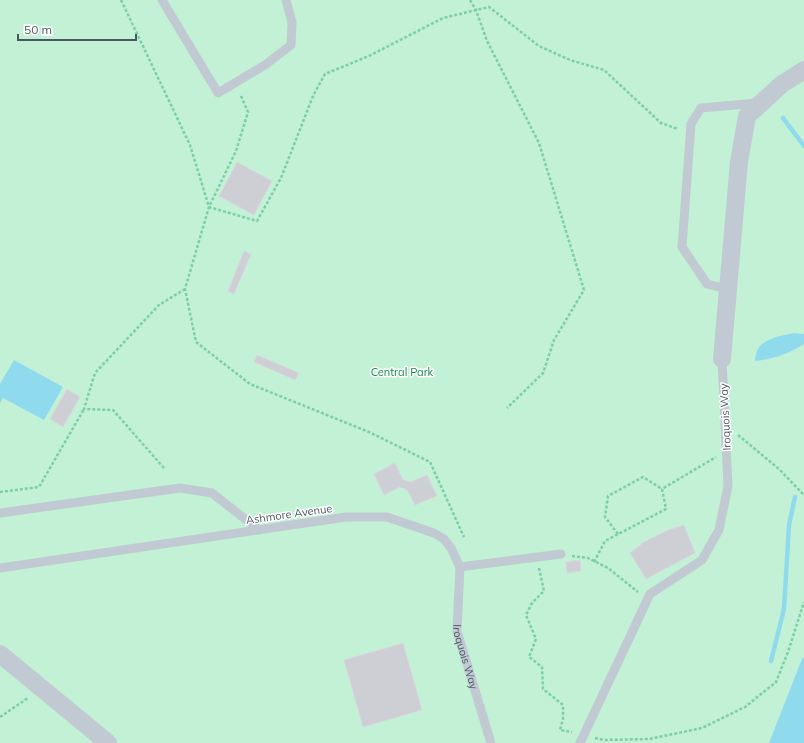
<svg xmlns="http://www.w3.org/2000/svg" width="804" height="743" viewBox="0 0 804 743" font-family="Mulish,sans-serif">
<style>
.green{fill:#c3f1d5}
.water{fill:#90daee}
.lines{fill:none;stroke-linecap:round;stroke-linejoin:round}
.stream{stroke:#90daee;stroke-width:4.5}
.building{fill:#cdcfd5;stroke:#d7d9de}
.path{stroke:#7ad0a6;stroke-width:2.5;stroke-dasharray:3 2;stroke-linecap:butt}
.service{stroke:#c1cad2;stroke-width:9}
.minor{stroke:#c1cad2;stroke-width:18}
.labels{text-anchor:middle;stroke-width:3;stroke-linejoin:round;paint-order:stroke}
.park-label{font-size:11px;fill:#17864f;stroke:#fff}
.street-label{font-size:11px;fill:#4a5661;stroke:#fff}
</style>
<rect width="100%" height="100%" fill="#f5f3f3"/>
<rect class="green" x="0" y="0" width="804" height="743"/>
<g class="water">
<path d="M794,333L804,334V344C789,354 772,359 755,361C755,358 756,354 757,351C761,339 783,335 794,333Z"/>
<path d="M14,360L63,387L44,420L3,398L0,403V384Z"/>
<path d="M804,657V743H769L802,659Z"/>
</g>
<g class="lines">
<g class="stream">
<path d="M783,118L804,146"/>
<path d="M771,661L784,609L789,525L795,497"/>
</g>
</g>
<g class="building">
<path d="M237,162L272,181L254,215L219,196Z"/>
<path d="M244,251L251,254L234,294L228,291Z"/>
<path d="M257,355L299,373L295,380L254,362Z"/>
<path d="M67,389L80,397L63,427L50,419Z"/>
<path d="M395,463L403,480L410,482L427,475L437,496L415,505L407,490L400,487L384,495L374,474Z"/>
<path d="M684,525L695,553L646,579L630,553L644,542L668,530Z"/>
<path d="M580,560L581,571L567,573L566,562Z"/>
<path d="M403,643L422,710L363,727L344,660Z"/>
</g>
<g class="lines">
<g class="path">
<path d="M121,0L190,145L209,207L185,289L196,342L250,384L369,432L430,462L464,537"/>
<path d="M470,0L476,10L487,41L539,143L584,290L554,340L543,373L507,408"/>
<path d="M241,96L248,112L236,151L209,207L257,221L281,178L313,96L325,74L369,56L443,18L489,7L539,46L570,60L604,70L661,123L678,129"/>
<path d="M738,435L779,469L804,495"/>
<path d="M164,468L113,410L84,409L95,373L159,305L185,289"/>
<path d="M0,492L39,487L84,409"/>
<path d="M618,534L605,517L608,496L643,477L662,489"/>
<path d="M572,556L588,558L608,568L638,592"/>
<path d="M594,562L605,541L666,509L662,489L716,457"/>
<path d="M539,568L544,591L532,603L526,615L536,639L529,657L542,667L543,689L563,705V719L560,730L572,732"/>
<path d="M0,717L28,698"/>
<path d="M595,738L604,740L649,739L702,728L745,707L776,682L788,652L804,602"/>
</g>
<g class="service">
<path d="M162,0L218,93L265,65L291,45L292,22L286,0"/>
<path d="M727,289L707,284L682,247L691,124L701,108L758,103"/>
<path d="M0,513L180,488L212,493L259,530"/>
<path id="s1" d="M460,567L457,631L491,743"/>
<path d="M0,568L346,517H387L434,533L444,539L451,548L460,567L561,554"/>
<path d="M580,743L650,594L702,560L719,530L728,486L722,359"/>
</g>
<g class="minor">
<path d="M722,359L739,162L747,116L782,84L804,70"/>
<path d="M0,654L108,743"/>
</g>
</g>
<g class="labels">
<g class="park-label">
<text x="402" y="376">Central Park</text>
</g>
<g class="street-label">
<text transform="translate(725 417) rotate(-93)" y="4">Iroquois Way</text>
<text transform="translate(289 514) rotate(-8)" y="4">Ashmore Avenue</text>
<text dy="4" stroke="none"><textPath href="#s1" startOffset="91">Iroquois Way</textPath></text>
</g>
</g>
<path d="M18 34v6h118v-6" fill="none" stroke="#4a5661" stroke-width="2"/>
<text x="24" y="34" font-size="12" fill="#4a5661" stroke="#ffffff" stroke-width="3" paint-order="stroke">50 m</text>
</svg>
